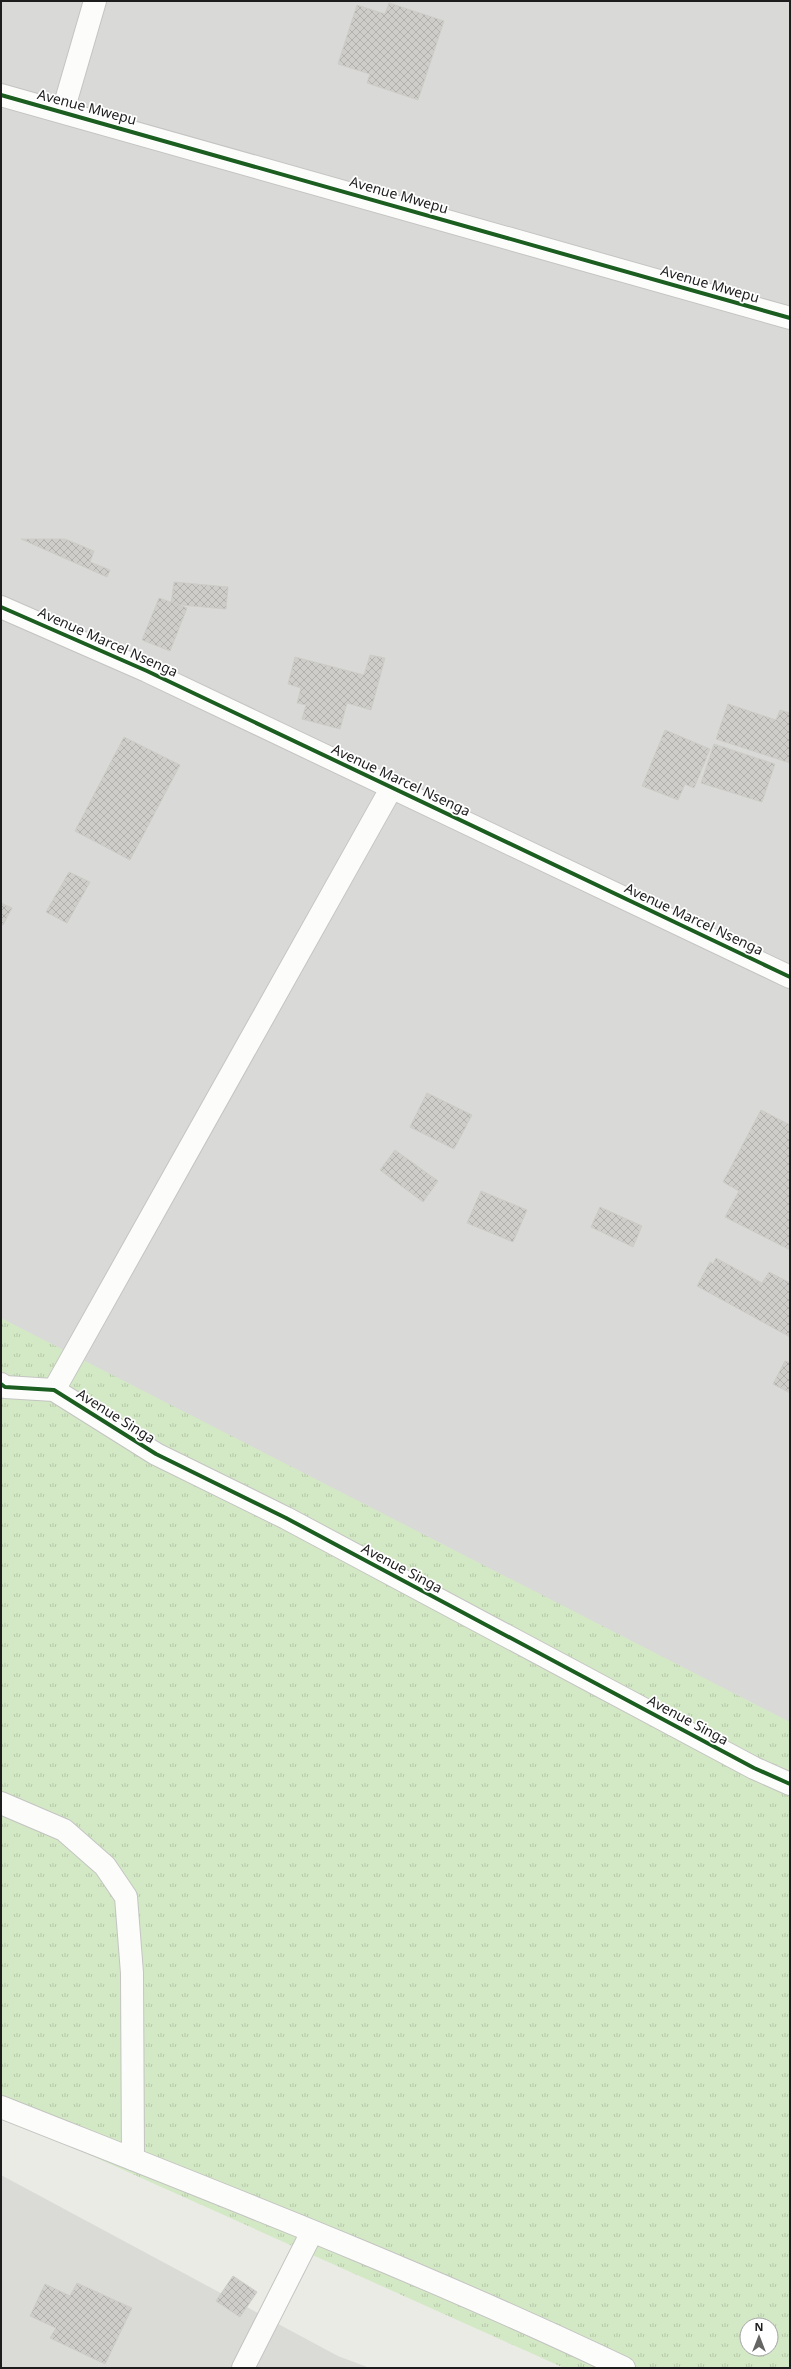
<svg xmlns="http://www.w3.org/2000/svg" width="791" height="2369" viewBox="0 0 791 2369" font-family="'Noto Sans',sans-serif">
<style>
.residential{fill:#dadad7}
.religious{fill:#d9d9d7}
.grass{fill:url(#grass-tufts);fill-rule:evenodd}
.building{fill:url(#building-cross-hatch);stroke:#ceccc7}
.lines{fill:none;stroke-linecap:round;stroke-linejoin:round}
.minor-casing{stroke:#c4c4c2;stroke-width:24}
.minor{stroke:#fcfcfb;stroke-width:22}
.cycleway-casing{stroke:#fff;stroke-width:6}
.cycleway{stroke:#1b5e20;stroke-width:4}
.labels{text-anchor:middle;stroke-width:3.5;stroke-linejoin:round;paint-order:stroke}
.street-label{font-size:14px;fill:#1d1d1d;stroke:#fff}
</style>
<defs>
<pattern id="grass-tufts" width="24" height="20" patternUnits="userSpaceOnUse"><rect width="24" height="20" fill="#d3e9c5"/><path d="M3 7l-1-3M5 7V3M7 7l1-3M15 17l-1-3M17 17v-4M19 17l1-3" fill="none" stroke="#b5c7a9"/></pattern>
<pattern id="building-cross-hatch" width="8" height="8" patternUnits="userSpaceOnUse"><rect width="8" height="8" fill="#cecdc9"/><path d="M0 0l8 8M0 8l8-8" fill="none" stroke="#b0b0ac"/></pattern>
</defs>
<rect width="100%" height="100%" fill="#ebebe6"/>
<path class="residential" d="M1,2175L338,2356L370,2368H1Z"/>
<path class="religious" d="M1,1H790V2069L1,1664Z"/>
<path class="grass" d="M1,1318L790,1722V2368H564L1,2115ZM747,2325H771V2349H747Z"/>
<g class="building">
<path d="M389,3L444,21L418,100L367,83L370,74L338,64L357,5L385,14Z"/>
<path d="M21,539H65L94,551L90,562L110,570L107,577Z"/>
<path d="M174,582L228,587L226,609L171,604Z"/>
<path d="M159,598L187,608L170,651L142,640Z"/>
<path d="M370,655L385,658L371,710L347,703L340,729L302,719L306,705L297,703L301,688L288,684L295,657L364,675Z"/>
<path d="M728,704L776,720L780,710L790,713V763L716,739Z"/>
<path d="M665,730L710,749L694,788L685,784L678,800L642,786Z"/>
<path d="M124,737L180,765L130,860L75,831Z"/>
<path d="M714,744L775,764L762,802L701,783Z"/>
<path d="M69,872L90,882L67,923L46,912Z"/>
<path d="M1,903L12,908L3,925L1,924Z"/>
<path d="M427,1093L472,1115L454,1149L410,1127Z"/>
<path d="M761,1110L790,1125V1250L725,1217L739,1191L723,1182Z"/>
<path d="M395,1150L438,1181L423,1202L380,1170Z"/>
<path d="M481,1191L527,1210L513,1242L467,1223Z"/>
<path d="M600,1207L642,1226L633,1247L591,1227Z"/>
<path d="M716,1258L762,1283L769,1272L790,1283V1337L697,1286L710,1262L713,1264Z"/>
<path d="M785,1361L790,1363V1393L773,1384Z"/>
<path d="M233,2276L257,2292L240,2317L216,2301Z"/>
<path d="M77,2283L132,2308L105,2364L50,2338L56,2328L30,2316L45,2284L70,2296Z"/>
</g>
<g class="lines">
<defs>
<g id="minor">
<path d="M1,95L790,318"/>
<path d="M63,111L95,1"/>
<path d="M1,607L147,671L790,977"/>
<path d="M1,1384L5,1387L54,1390L156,1454L286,1518L754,1768L790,1784"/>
<path d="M54,1390L392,787"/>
<path d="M1,1803L64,1830L105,1866L126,1897L132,1973L133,2159"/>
<path d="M1,2107C210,2190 421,2271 624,2368"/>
<path d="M243,2368L312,2232"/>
</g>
</defs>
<use href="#minor" class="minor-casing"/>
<use href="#minor" class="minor"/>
<defs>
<g id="cycleway">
<path d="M1,95L790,318"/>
<path d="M1,607L147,671L790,977"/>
<path d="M1,1384L5,1387L54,1390L156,1454L286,1518L754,1768L790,1784"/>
</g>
</defs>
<use href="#cycleway" class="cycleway-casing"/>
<use href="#cycleway" class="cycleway"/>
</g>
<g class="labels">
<g class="street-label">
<text transform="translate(87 107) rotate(15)" y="5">Avenue Mwepu</text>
<text transform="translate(399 195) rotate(16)" y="5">Avenue Mwepu</text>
<text transform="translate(710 284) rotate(16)" y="5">Avenue Mwepu</text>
<text transform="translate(108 642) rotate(24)" y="5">Avenue Marcel Nsenga</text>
<text transform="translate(401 780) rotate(25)" y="5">Avenue Marcel Nsenga</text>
<text transform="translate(694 919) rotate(25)" y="5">Avenue Marcel Nsenga</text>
<text transform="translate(116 1416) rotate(32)" y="5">Avenue Singa</text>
<text transform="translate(402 1568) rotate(28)" y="5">Avenue Singa</text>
<text transform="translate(688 1720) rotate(28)" y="5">Avenue Singa</text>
</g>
</g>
<rect width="791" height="2369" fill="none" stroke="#1d1d1d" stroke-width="4"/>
<g transform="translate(759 2337)"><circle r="19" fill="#ffffff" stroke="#a5a5a5"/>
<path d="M0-3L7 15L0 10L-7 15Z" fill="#656563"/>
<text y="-6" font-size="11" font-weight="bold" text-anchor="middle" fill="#1d1d1d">N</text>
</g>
</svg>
